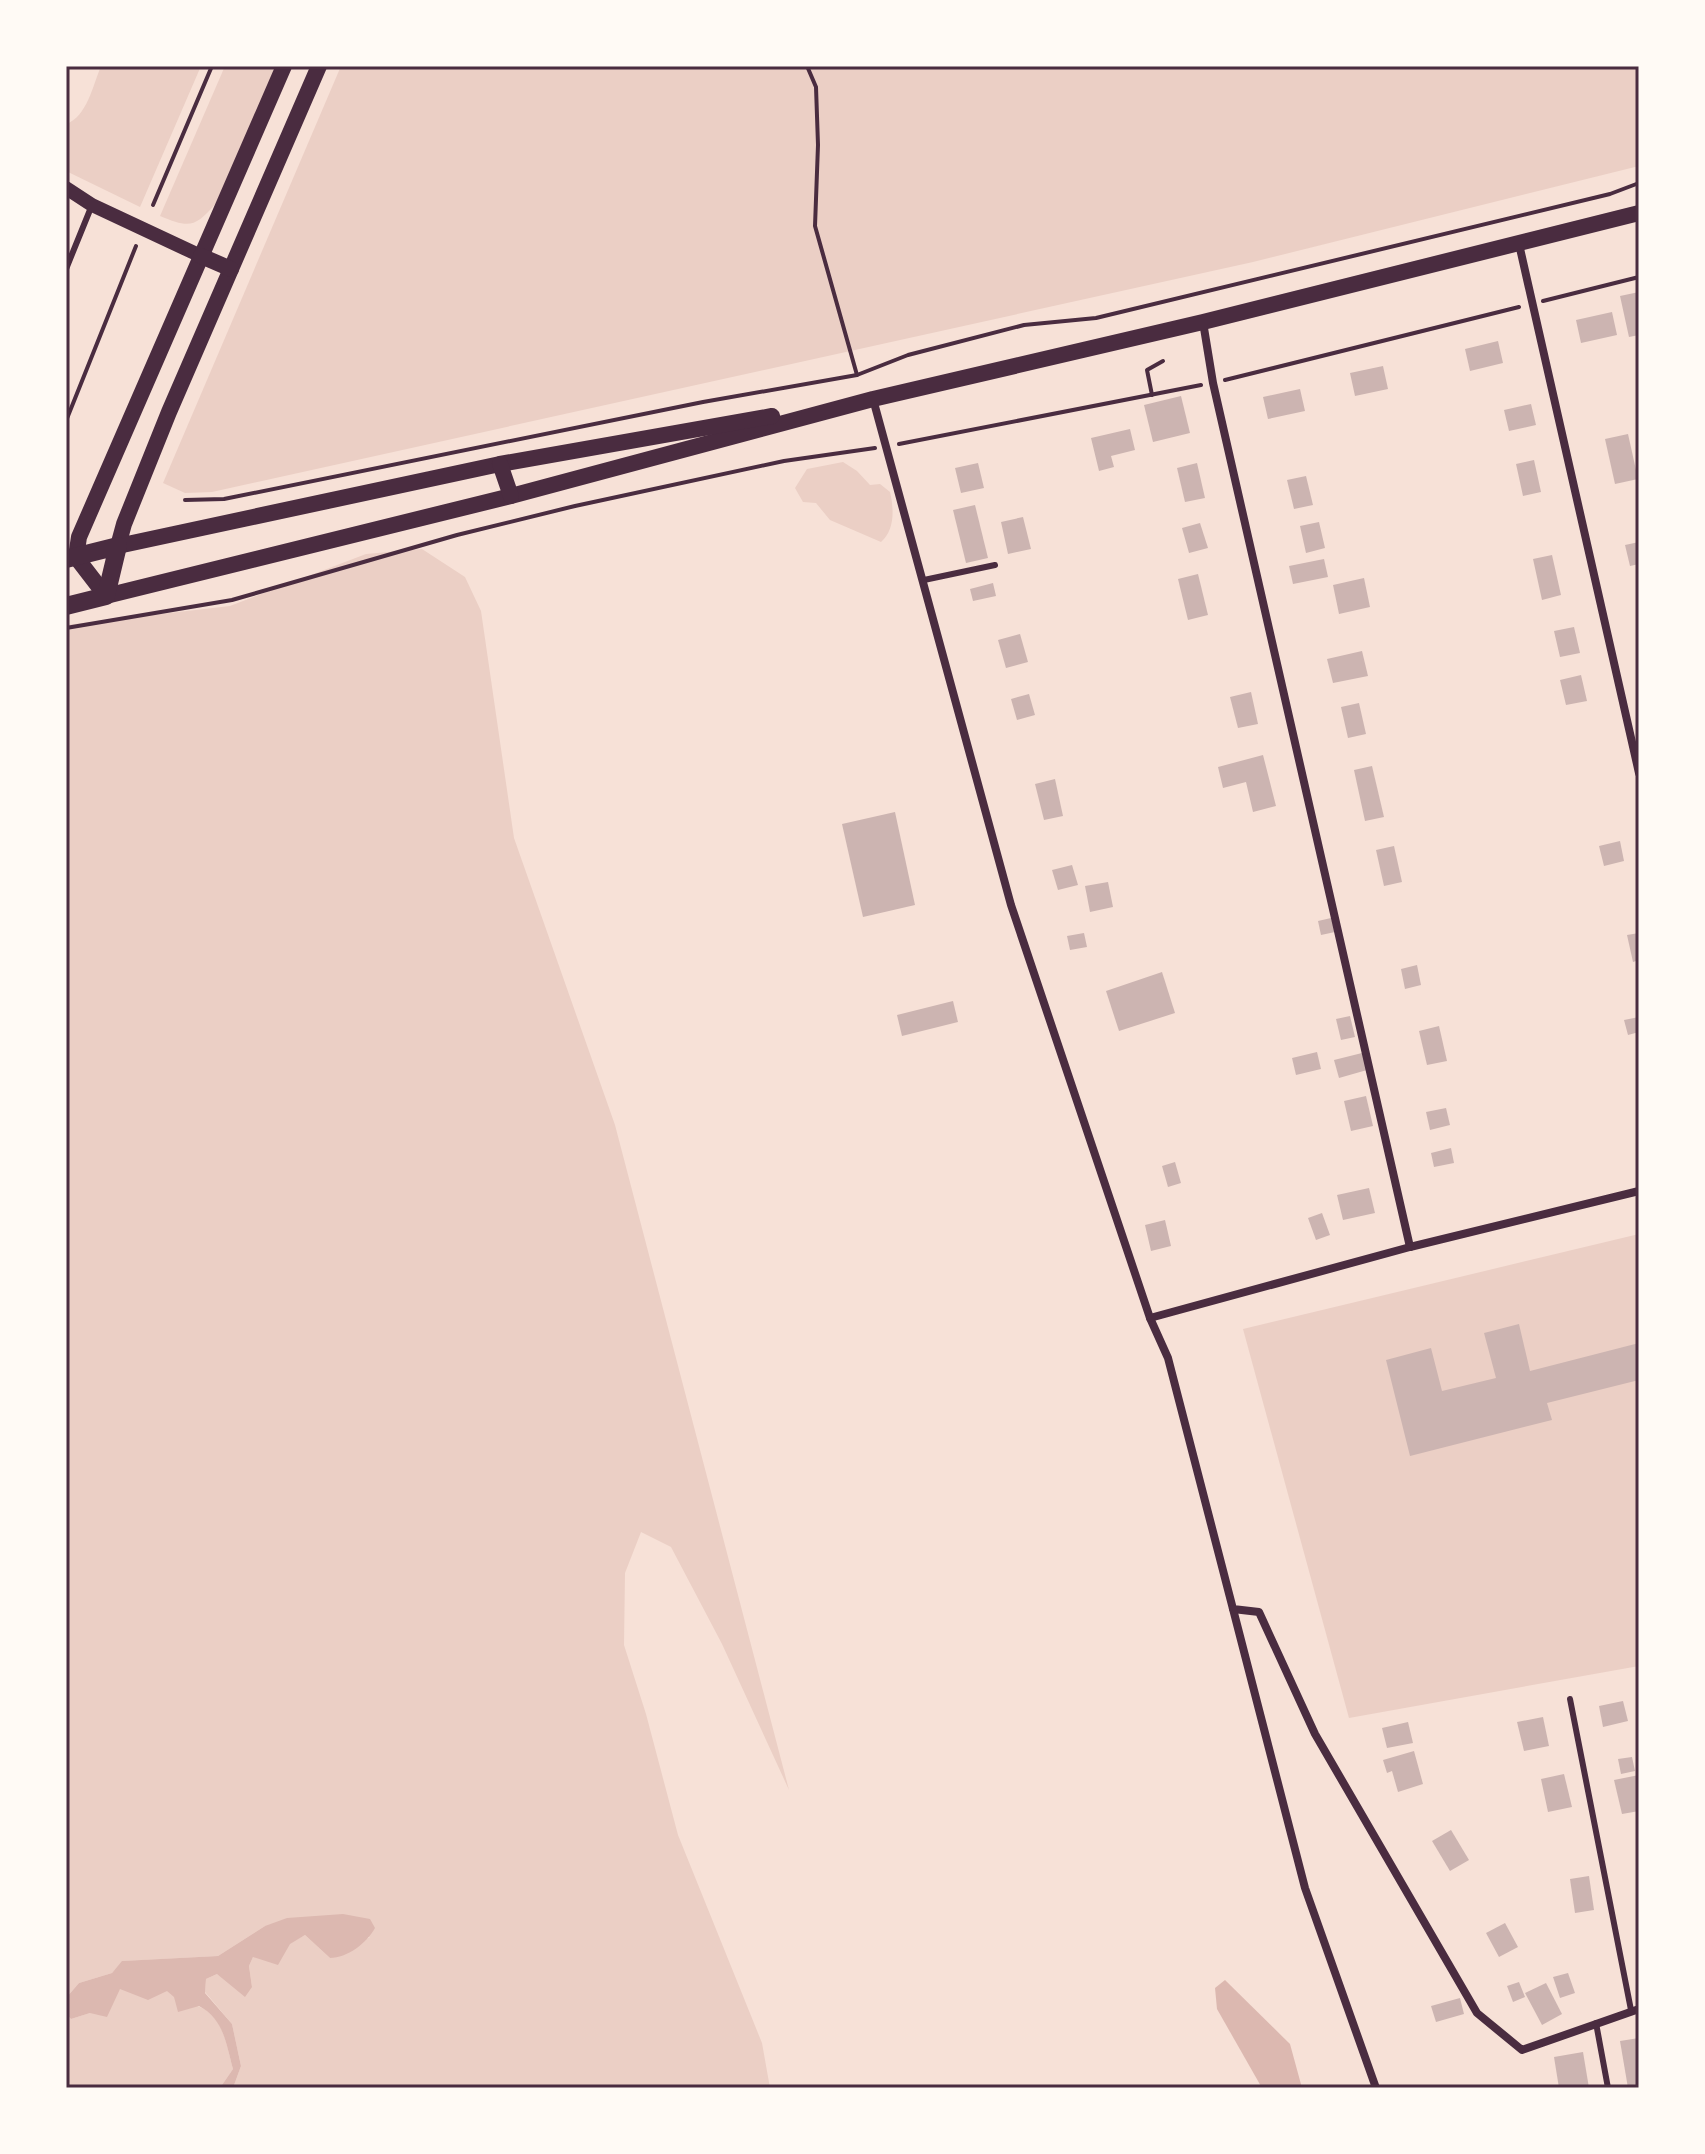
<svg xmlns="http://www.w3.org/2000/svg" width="1705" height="2154" viewBox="0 0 1705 2154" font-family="Barlow,sans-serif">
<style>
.green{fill:#ebcfc5}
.water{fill:#dcb8b0}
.building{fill:#ccb4b1}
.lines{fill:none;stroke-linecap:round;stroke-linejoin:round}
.path{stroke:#4a2c40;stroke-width:4}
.service{stroke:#4a2c40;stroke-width:6}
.minor{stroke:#4a2c40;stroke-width:8}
.tertiary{stroke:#4a2c40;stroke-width:14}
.secondary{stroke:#4a2c40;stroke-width:16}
.primary{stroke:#4a2c40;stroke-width:18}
.neatline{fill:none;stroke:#4a2c40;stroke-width:3}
</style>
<rect width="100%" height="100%" fill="#f7e1d7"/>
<g class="green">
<path d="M101,66H201L140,207L66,171V124C87,117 93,85 101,66Z"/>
<path d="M225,66H276L216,203C195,228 189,228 160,216Z"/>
<path d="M341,66H1639V166L1253,262L212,492L185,493L163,483Z"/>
<path d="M843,462L857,471L870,485L880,484L890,492C894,509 895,530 881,542L830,520L816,503L803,502L795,488L807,469Z"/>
<path d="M422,549L465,577L481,611L514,838L615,1125L789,1790L722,1644L671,1547L641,1532L625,1573L624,1645L646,1714L678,1835L762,2043L770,2088H233L241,2066L232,2024L205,1992L206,1979L217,1974L252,1987L249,1966L253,1957L290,1943L305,1935L330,1958L370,1937L265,1926L218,1956L123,1961L112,1973L79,1983L66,1998V625L230,606L366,554Z"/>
<path d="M1639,1234V1666L1349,1718L1243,1329Z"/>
<path d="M120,1989L167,1990C177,2000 190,2002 202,2008C224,2018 227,2048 233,2069L222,2085L223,2088H66V2015L71,2019L90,2013Z"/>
</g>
<g class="water">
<path d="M343,1914L370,1919L375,1928C367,1943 347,1958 330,1958L305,1935L290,1944L278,1965L253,1957L249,1966L252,1987L245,1997L217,1974L206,1979L205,1993L232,2024L241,2066L233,2088H223L222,2085L233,2069C226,2044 224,2019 199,2006L178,2012L174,1997L167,1991L148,2000L120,1989L107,2017L90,2013L71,2019L66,2014V1998L79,1983L112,1973L122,1961L218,1956L265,1926L287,1918Z"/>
<path d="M1225,1980L1290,2044L1302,2088H1262L1217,2009L1215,1988Z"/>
</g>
<g class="building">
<path d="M1639,292V335L1629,337L1620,296Z"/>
<path d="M1612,312L1617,335L1581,343L1576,320Z"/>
<path d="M1498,341L1503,363L1470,371L1465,349Z"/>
<path d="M1383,366L1388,389L1355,396L1350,373Z"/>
<path d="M1300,389L1305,411L1268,419L1263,397Z"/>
<path d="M1181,396L1190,433L1153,442L1144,405Z"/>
<path d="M1531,404L1536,425L1509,431L1504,410Z"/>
<path d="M1130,429L1135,450L1111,456L1114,467L1099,471L1091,438Z"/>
<path d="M1628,434L1638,479L1615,484L1605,439Z"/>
<path d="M1534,460L1541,492L1523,496L1516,464Z"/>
<path d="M978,463L984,488L961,493L955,468Z"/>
<path d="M1197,463L1205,498L1185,502L1177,468Z"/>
<path d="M1306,476L1313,505L1294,509L1287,480Z"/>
<path d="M975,505L988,558L966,563L953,510Z"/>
<path d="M1023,517L1031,549L1008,554L1001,522Z"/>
<path d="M1319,522L1325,548L1306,553L1300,526Z"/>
<path d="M1200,523L1208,548L1189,553L1182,528Z"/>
<path d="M1639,542V564L1630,566L1625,545Z"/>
<path d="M1552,555L1561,595L1542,600L1533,559Z"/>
<path d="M1324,559L1328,577L1293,584L1289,566Z"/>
<path d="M1198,574L1208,615L1188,620L1178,579Z"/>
<path d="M1364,578L1370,607L1339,614L1333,585Z"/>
<path d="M993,583L996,596L973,601L970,589Z"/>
<path d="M1574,627L1580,653L1560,657L1554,631Z"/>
<path d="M1020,634L1028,662L1006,668L998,640Z"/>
<path d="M1362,651L1368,676L1333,683L1327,659Z"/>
<path d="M1581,675L1587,701L1566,705L1560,680Z"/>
<path d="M1251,692L1258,724L1238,728L1230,697Z"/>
<path d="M1029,694L1035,715L1017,720L1011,699Z"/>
<path d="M1359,703L1366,734L1348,738L1341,707Z"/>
<path d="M1263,755L1276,806L1253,812L1246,782L1223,788L1218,767Z"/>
<path d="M1372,766L1384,817L1365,821L1354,770Z"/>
<path d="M1055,779L1063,816L1044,820L1035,784Z"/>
<path d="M895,812L915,905L863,917L842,824Z"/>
<path d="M1620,841L1624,861L1604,866L1599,846Z"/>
<path d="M1394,846L1402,882L1384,886L1376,850Z"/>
<path d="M1072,865L1078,885L1058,890L1052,870Z"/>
<path d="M1108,882L1113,907L1090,912L1085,886Z"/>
<path d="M1331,918L1335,932L1321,935L1318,921Z"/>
<path d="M1084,933L1087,947L1070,950L1067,936Z"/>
<path d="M1639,933V960L1633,962L1627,935Z"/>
<path d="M1417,965L1421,985L1405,989L1401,969Z"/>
<path d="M1162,972L1175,1013L1119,1031L1106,991Z"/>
<path d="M953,1001L958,1022L902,1036L897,1015Z"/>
<path d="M1350,1016L1355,1037L1341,1040L1336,1019Z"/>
<path d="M1639,1017V1032L1628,1035L1624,1020Z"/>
<path d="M1439,1026L1447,1061L1427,1065L1419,1031Z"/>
<path d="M1317,1052L1321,1069L1296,1075L1292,1058Z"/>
<path d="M1362,1053L1367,1070L1339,1078L1334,1060Z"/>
<path d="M1366,1096L1373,1126L1351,1131L1344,1101Z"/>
<path d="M1446,1108L1450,1125L1430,1130L1426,1112Z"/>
<path d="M1451,1148L1454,1163L1434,1167L1431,1153Z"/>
<path d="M1175,1162L1181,1183L1168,1187L1162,1166Z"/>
<path d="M1369,1188L1375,1213L1343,1220L1337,1195Z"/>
<path d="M1322,1213L1330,1235L1316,1240L1308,1218Z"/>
<path d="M1165,1220L1171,1246L1151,1251L1145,1225Z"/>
<path d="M1519,1324L1530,1371L1639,1343V1380L1547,1403L1552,1420L1410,1456L1386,1360L1431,1348L1442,1391L1496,1378L1484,1333Z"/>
<path d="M1623,1701L1628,1721L1603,1727L1599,1706Z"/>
<path d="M1543,1717L1549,1746L1524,1751L1517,1722Z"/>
<path d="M1408,1722L1413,1743L1387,1748L1382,1728Z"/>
<path d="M1414,1751L1423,1784L1398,1792L1392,1771L1387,1773L1383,1760Z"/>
<path d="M1632,1757L1635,1771L1621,1774L1618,1759Z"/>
<path d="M1564,1774L1572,1807L1548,1812L1541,1779Z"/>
<path d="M1639,1775V1811L1622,1814L1614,1780Z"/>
<path d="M1451,1830L1469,1860L1450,1871L1432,1841Z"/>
<path d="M1589,1876L1594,1910L1575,1913L1570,1879Z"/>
<path d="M1505,1923L1518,1947L1499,1957L1486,1933Z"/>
<path d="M1568,1973L1575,1993L1560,1998L1553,1977Z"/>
<path d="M1519,1982L1525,1997L1513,2002L1507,1986Z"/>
<path d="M1546,1983L1562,2014L1542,2025L1525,1993Z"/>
<path d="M1460,1998L1464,2014L1436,2022L1431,2006Z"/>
<path d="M1639,2038V2088H1628L1620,2041Z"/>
<path d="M1583,2052L1589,2088H1559L1554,2057Z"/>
</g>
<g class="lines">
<g class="path">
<path d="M807,66L816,87L818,145L815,226L857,375"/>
<path d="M153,205L212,66"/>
<path d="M1543,301L1639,277"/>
<path d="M1225,380L1519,307"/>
<path d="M1152,395L1147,370L1163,361"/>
<path d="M66,421L136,246"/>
<path d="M899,444L1201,385"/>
<path d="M185,500L224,499L703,402L857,375L908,355L1024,325L1096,318L1610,194L1639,183"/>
<path d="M66,628L232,600L457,535L575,506L784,461L875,448"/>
</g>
<g class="service">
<path d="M66,269L92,205"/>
<path d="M924,580L995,565"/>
<path d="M1570,1699L1631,2010"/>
<path d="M1596,2023L1608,2088"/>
</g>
<g class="minor">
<path d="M1519,244L1639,773"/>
<path d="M1203,322L1213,383L1410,1247"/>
<path d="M873,399L1011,905L1150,1318L1168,1358L1233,1609L1259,1612L1315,1734L1477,2013L1522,2050L1639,2009"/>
<path d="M1150,1318L1410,1247L1639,1191"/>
<path d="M1233,1609L1305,1888L1376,2088"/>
</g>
<path class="tertiary" d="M66,188L92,205L201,256"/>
<g class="secondary">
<path d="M284,66L79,537L76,557L106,596L511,496L873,399L1203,322L1639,213"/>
<path d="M319,66L169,412L124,524L118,546L500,464L772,416"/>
<path d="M201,256L231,269"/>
<path d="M500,464L511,496"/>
</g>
<path class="primary" d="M66,559L118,546L106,596L66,606"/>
</g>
<rect width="1705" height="2154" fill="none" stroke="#fffaf5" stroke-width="136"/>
<rect x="68" y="68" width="1569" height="2018" class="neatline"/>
</svg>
